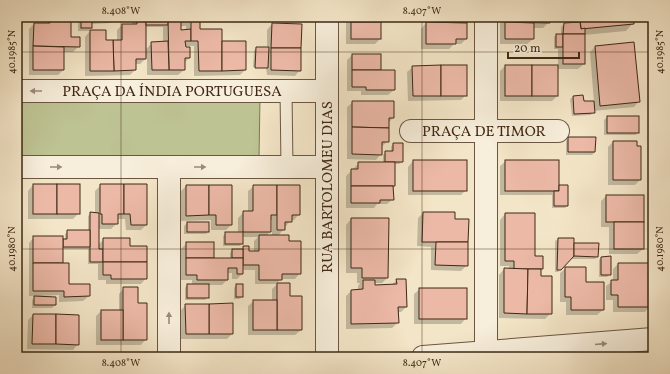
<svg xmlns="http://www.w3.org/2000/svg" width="670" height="374" viewBox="0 0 670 374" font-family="Vollkorn,serif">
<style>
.green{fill:#bec393;stroke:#7e7654}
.shadow{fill:#0003;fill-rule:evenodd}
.building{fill:#ecb9a7;stroke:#3e2814}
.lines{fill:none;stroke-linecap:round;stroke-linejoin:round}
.service-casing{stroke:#6b5741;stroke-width:13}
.minor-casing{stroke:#6b5741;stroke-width:24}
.service{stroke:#f7eedb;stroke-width:11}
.minor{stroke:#f7eedb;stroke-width:22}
.oneway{fill:#9a8b78}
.ticks{fill:none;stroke:#3e2814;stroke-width:1;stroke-opacity:0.45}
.labels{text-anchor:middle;stroke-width:3;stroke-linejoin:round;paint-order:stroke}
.street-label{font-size:15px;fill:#3e2814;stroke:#f7eedb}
.neatline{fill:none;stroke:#3e2814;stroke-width:1.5}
.ticks-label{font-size:10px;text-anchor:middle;fill:#3e2814}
</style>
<rect width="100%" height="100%" fill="#f3e5c7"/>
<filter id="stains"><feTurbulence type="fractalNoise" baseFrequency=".005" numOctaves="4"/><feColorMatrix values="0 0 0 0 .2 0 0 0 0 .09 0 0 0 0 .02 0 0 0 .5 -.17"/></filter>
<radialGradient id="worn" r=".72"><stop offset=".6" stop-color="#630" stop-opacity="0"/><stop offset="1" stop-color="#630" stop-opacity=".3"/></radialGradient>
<path class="green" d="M20,96L260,98L259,158L19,156Z"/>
<g class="shadow">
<path d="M78,17H113V21L110,23L91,24V28L89,31H78Z"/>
<path d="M132,17H199V30L221,42H245V70L240,75L194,76V46H185L189,58L184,63V70L178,75H147V57L140,64H135V70L130,75L85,76V37L90,31L105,41H117V30L122,25H132ZM180,26H186V30L180,31ZM145,27H163V43H152L145,50Z"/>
<path d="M346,17H380V39L375,44H346Z"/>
<path d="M434,17H467L466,39L461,44H454L449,49H421V29L426,23H434Z"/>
<path d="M500,17H549V22L543,28H533V39L527,44H500Z"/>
<path d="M572,17H633V23L626,31L584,35V64L578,69H557V96L552,101H500V71L505,66H558V49H554V37L556,35H561V27L564,24H573Z"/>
<path d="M50,20L79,46L73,52H63V70L58,75H29V29L34,24H47Z"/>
<path d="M272,24L300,70L295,76L267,75L266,67H253L254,51L256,48H267V30Z"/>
<path d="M595,47L639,101L634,107L593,111L591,115L572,116L570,99L573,97L583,103L594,102L590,52Z"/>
<path d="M352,55L380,71L394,90L388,95H361V91H347V60Z"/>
<path d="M413,67L466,95L461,100L408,101L407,72Z"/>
<path d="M353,102L393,118L388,123V141L381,147V154L376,160L347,159V107Z"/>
<path d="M607,117L638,132L636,135H604V120Z"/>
<path d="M569,138H595V152L592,155H566V141Z"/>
<path d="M613,142L640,180L635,185H608V147Z"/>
<path d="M393,144L402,162L399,164H394L393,199L387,204H377L374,208H346V176L359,163H383V155L386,152H391V147Z"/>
<path d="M413,161H466V190L461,195H408V167Z"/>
<path d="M506,161L558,186L567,206L565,208H552V195H500V166Z"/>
<path d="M33,185L79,213L73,219H28V191Z"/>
<path d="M101,185L146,225L141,230H126L125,219H117V223L111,229H98V245L104,239L129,247L146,278L141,284H106V280H98V264H88V249H62V264L68,285L89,296L83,301L59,302V295L40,296V298H55V305L52,308H32V300L37,296H29V243L34,237L65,240V234L68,231H88V216L91,213L95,214V191Z"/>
<path d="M186,186H231V225L226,230H211V220L181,221V191Z"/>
<path d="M254,186L299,214L294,220H291L278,236L288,242L300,273L295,279H281L276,284H289V297L301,330L295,335H248V306L254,301H272V289L277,284H255V270H242V274L237,279H232V273H227V280L222,285H208V297L205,300H185V288L187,285H192V280H181V249L187,243L213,259H230V253L232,250H241L244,247L248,252H254V241L258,237H242V243L240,246H223V236L226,233H238V218L244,212H248V191ZM270,220H272V236H266L270,232Z"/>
<path d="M606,196L643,249L637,254H609V227H601V201Z"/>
<path d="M423,213L467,265L461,271L431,270V247L417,246L418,218Z"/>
<path d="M505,214L534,257L551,313L545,319L499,318V275L504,269H509V266H500V220Z"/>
<path d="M351,219L387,278L382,283H374V286L391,285L397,280L406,307L401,312H398V322L392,328L346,329V296L351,291H358V286L360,283H357V273H346V225Z"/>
<path d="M187,223L208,232L206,234H184V226Z"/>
<path d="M558,239L573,244L597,256L595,259H570L558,272H555V241Z"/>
<path d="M601,258L610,274L607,277H599V260Z"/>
<path d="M618,264H653V297L650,298V306L645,312H613V300H606V286L613,281V269Z"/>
<path d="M566,268L603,310L597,315H566V302H560V273Z"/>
<path d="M236,285L242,297L239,299H234V288Z"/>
<path d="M124,288L137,304L146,339L141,345H96V316L101,311H119V294Z"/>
<path d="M420,289L466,318L461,324H414V294Z"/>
<path d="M186,305L232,334L227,339H181L180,311Z"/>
<path d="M33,315L78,344L73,350L27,349L28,320Z"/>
</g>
<g class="building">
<rect x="81" y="17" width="11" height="11"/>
<rect x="92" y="17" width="22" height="4"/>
<path d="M137,17H146V59H136V70L114,71L113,40H122V24H137Z"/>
<rect x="146" y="17" width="22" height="8"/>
<path d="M168,17H191V21H181V30L191,29V41H185L186,47H190V58H185V70H169Z"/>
<path d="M191,17H200V29H222V71H199L198,41H191Z"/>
<rect x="351" y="17" width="30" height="5"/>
<path d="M439,17H467V23L439,22Z"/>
<path d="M505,17H550V23L505,22Z"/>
<path d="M580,17H634V24L581,29Z"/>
<path d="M50,19H71V37H80V47L33,46L34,23H50Z"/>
<rect x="351" y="22" width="30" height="17"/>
<path d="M426,22L467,23V39H456V44H426Z"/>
<path d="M505,22L534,23V39H505Z"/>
<path d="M580,22L581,29L585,28V34H563L564,23Z"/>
<path d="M272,23L302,24L301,48H271Z"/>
<path d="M90,30H106V40H113L114,71H90Z"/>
<rect x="556" y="34" width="7" height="13"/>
<rect x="563" y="34" width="22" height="30"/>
<path d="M168,41L169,70H152L151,42Z"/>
<path d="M222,41H246V70L222,71Z"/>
<path d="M634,42L640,102L600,106L595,46Z"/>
<path d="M33,46L64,47V70H33Z"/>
<path d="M256,47H269L268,68H255Z"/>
<path d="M271,48H301V71L271,70Z"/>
<rect x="352" y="54" width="29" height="16"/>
<path d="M441,65V96H413L412,66Z"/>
<rect x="441" y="65" width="26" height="31"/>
<rect x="505" y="65" width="27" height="31"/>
<rect x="532" y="65" width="26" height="31"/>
<path d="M352,70H395V90H366V87H352Z"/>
<path d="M583,95L584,101H594L595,113L574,114L573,96Z"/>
<path d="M352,101H394V118H389V128L352,127Z"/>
<rect x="607" y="116" width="32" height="17"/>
<path d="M352,127L389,128V142H382V155L352,154Z"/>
<path d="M568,137H596L595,152H568Z"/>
<path d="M613,141H637V146H641V180H613Z"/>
<path d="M393,143H403V162H385V151H393Z"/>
<rect x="413" y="160" width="54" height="31"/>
<rect x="505" y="160" width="54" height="31"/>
<path d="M358,162H395V186H351V169H358Z"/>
<rect x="33" y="184" width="24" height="30"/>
<rect x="57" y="184" width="23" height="30"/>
<path d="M100,184H124V214H118V224H102V214H100Z"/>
<path d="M124,184H147V225H131L130,214H124Z"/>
<path d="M186,185H209V215L186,216Z"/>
<path d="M209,185H232V225H216V215H209Z"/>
<path d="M253,185H277V215H271V232H243V211H253Z"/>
<path d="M277,185H300V215H292V222H285V230H277Z"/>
<path d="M559,185H568V206H554V191H559Z"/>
<path d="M351,186H393L394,200H380V203H351Z"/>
<rect x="606" y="195" width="38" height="27"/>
<path d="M90,212L99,213V249H103V262H90Z"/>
<path d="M423,212H455V219H469L468,242H422Z"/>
<path d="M505,213H535V256H543V269H514V261H505Z"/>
<path d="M351,218H389L388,278H362V268H351Z"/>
<rect x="187" y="222" width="22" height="10"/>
<rect x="614" y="222" width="30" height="27"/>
<path d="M67,230H90V247H63V239H67Z"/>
<rect x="225" y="232" width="18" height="12"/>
<path d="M259,235H289V241H301V274H282V280H259V265H243V246H249V251H259Z"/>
<rect x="33" y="236" width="30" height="27"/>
<path d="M103,238H130V246H147V262H103Z"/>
<path d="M558,238H574V256L561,270H557Z"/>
<rect x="186" y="242" width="28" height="16"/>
<path d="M436,242H468V266L435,265Z"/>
<path d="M574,243H599L598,257L574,256Z"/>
<rect x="232" y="249" width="11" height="9"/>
<path d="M611,256V275H601V257Z"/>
<path d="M186,258H243V274H237V268H228V280H197V275H186Z"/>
<path d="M103,262H147V279H111V275H103Z"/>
<path d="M33,263H69V284H90V296L64,297V291H33Z"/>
<path d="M618,263H653L651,307H618V295H611V280H618Z"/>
<path d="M565,267H586V282H604V310H571V297H565Z"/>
<path d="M504,268L528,269L527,314L504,313Z"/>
<path d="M528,269H541V276H552V314H527Z"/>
<path d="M396,279H406L407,307H398L399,323L351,324V290L363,289V280H375V285L397,284Z"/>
<path d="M277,283H290V296H302V330H277Z"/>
<rect x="187" y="284" width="22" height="14"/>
<rect x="236" y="284" width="7" height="13"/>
<path d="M123,287H138V303H147V340H123Z"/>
<rect x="419" y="288" width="48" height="31"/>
<path d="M34,296L56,297V305H34Z"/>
<rect x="253" y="300" width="24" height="30"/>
<path d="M233,303V334H209V304Z"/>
<path d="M185,304H209V334H186Z"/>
<rect x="101" y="310" width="22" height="30"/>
<path d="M33,314H56V344H32Z"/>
<path d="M56,314L79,315V345L56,344Z"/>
</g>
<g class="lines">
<defs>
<path id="service" d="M286,91L287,167"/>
<g id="minor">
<path d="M327,17V357"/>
<path d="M486,17V353"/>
<path id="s1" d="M17,91H327"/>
<path id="s2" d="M411,131H558"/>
<path d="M17,167H327"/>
<path d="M169,167V357"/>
<path d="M423,357L653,339"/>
</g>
</defs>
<use href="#service" class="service-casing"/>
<use href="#minor" class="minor-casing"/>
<use href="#service" class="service"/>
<use href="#minor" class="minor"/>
</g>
<defs><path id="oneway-solid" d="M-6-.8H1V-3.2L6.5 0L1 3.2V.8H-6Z"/></defs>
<g class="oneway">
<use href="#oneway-solid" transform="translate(36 91) rotate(180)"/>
<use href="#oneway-solid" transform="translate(56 167)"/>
<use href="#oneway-solid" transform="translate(200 167)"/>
<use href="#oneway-solid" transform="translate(169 318) rotate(-90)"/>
<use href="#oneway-solid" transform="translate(601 344) rotate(-5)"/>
</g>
<path class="ticks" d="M121,17V357M422,17V357M17,52H653M17,249H653"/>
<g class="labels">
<g class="street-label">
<text dy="5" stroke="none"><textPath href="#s1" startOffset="155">PRAÇA DA ÍNDIA PORTUGUESA</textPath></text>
<text dy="5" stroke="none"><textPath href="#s2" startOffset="73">PRAÇA DE TIMOR</textPath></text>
<text transform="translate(327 187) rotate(-90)" y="5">RUA BARTOLOMEU DIAS</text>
</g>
</g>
<rect width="670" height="374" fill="none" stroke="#f3e5c7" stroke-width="44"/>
<path d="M508 52v6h71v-6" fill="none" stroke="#3e2814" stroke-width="2"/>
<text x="514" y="52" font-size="12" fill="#3e2814" stroke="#f7eedb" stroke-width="3" paint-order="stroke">20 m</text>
<rect x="22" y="22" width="626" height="330" class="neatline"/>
<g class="ticks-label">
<text x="121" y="14">8.408°W</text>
<text x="422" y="14">8.407°W</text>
<text transform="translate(11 52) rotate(-90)" y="4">40.1985°N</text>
<text transform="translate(659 52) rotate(-90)" y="4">40.1985°N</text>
<text transform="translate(11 249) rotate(-90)" y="4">40.1980°N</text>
<text transform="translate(659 249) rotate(-90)" y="4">40.1980°N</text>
<text x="121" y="366">8.408°W</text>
<text x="422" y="366">8.407°W</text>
</g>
<rect width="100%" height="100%" filter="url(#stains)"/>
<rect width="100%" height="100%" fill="url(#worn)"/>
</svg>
